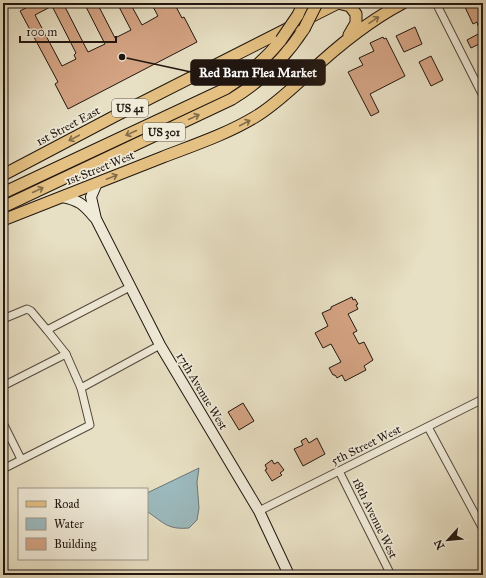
<svg xmlns="http://www.w3.org/2000/svg" width="486" height="578" viewBox="0 0 486 578" font-family="'IM FELL Great Primer',serif">
<style>
.water{fill:#9cbabf;stroke:#6b7879}
.building{fill:#d5a484;stroke:#211610;fill-rule:evenodd}
.lines{fill:none;stroke-linecap:round;stroke-linejoin:round}
.street-casing{stroke:#53483d;stroke-width:9}
.secondary-casing{stroke:#211610;stroke-width:12}
.primary-casing{stroke:#211610;stroke-width:13}
.street{stroke:#f0ebd9;stroke-width:7}
.secondary{stroke:#f0ebd9;stroke-width:10}
.primary{stroke:#e4c082;stroke-width:11}
.primary-bridge-casing{stroke:#211610;stroke-width:13;stroke-linecap:butt}
.primary-bridge{stroke:#e4c082;stroke-width:11}
.oneway{stroke:#826b49}
.labels{text-anchor:middle;stroke-width:3.5;stroke-linejoin:round;paint-order:stroke}
.shield{fill:#f0ebd9;stroke:#5f564c;stroke-width:1}
.shield-label{font-size:11px;font-weight:bold;fill:#211610}
.street-label{font-size:12px;fill:#211610;stroke:#f0ebd9}
.leader{fill:none;stroke:#211610;stroke-width:1.5}
.callout-dot{fill:#211610;stroke:#f0ebd9;stroke-width:1.5}
.callout{fill:#211610;stroke:#211610;stroke-width:1.5}
.callout-label{font-size:13px;text-anchor:middle;font-weight:bold;fill:#fff}
</style>
<rect width="100%" height="100%" fill="#e8e0c4"/>
<filter id="stains"><feTurbulence type="fractalNoise" baseFrequency=".005" numOctaves="4"/><feColorMatrix values="0 0 0 0 .2 0 0 0 0 .09 0 0 0 0 .02 0 0 0 .5 -.17"/></filter>
<radialGradient id="worn" r=".72"><stop offset=".6" stop-color="#630" stop-opacity="0"/><stop offset="1" stop-color="#630" stop-opacity=".3"/></radialGradient>
<path class="water" d="M199,468L197,482L199,508L197,520L189,528C168,530 164,523 148,512L147,513V493Z"/>
<g class="building">
<path d="M35,3H63L88,52L105,44L84,3H97L115,38L131,30L117,3H130L142,25L158,16L151,3H174L182,18L184,17L197,42L68,109L55,84L58,82L20,11ZM52,6L76,53L74,55L76,59L62,66L35,15Z"/>
<path d="M469,3H483V24L478,26L477,22L473,24L464,5Z"/>
<path d="M415,27L422,44L404,52L396,36Z"/>
<path d="M480,33L483,42L471,48L467,40Z"/>
<path d="M383,37L384,39L386,38L405,76L370,94L379,112L371,116L348,72L363,65L359,58L374,51L370,43Z"/>
<path d="M431,56L443,80L431,86L419,62Z"/>
<path d="M352,297L353,300L355,299L358,304L356,305L358,309L348,314L357,331L353,333L359,344L364,342L373,360L364,366L366,370L345,381L342,375L337,378L335,375H333L329,368L341,362L331,344L323,348L315,333L328,326L322,313L331,309V307Z"/>
<path d="M243,403L254,421L239,430L228,412Z"/>
<path d="M306,438L309,443L317,438L325,454L303,466L294,449L303,445L301,441Z"/>
<path d="M272,460L274,464L278,462L284,470L280,473L282,475L272,481L265,470L267,469L265,465Z"/>
</g>
<g class="lines">
<defs>
<g id="street">
<path d="M436,3L483,96"/>
<path d="M3,319L27,309L31,311L47,330L66,354L81,388L90,425L3,469"/>
<path d="M47,330L130,287"/>
<path d="M3,386L66,354"/>
<path d="M81,388L160,345"/>
<path d="M3,423L21,459"/>
<path d="M428,427L483,529"/>
<path d="M339,471L391,575"/>
<path d="M259,511L483,399"/>
</g>
<g id="secondary">
<path d="M97,183L91,197L96,219L160,345L259,511L289,575"/>
<path d="M62,197C79,200 84,205 94,217"/>
</g>
<g id="primary">
<path d="M338,3L350,6L356,14V23L349,35"/>
<path d="M298,15L304,3"/>
<path d="M3,175L115,116L338,3"/>
<path d="M3,193L225,89C247,75 265,60 281,40"/>
<path d="M3,207L232,99C262,81 285,58 304,29"/>
<path d="M3,220C56,199 110,178 163,157C194,145 227,134 255,117C275,105 291,89 309,73C338,46 367,22 403,3"/>
</g>
</defs>
<use href="#street" class="street-casing"/>
<use href="#secondary" class="secondary-casing"/>
<use href="#primary" class="primary-casing"/>
<use href="#street" class="street"/>
<use href="#secondary" class="secondary"/>
<use href="#primary" class="primary"/>
<defs>
<g id="primary-bridge">
<path d="M304,29L316,5"/>
<path d="M281,40L298,15"/>
</g>
</defs>
<use href="#primary-bridge" class="primary-bridge-casing"/>
<use href="#primary-bridge" class="primary-bridge"/>
</g>
<defs><path id="oneway-shaft" d="M-6 0H5M1.5-3L5.5 0L1.5 3" fill="none" stroke-width="1.6" stroke-linecap="round" stroke-linejoin="round"/></defs>
<g class="oneway">
<use href="#oneway-shaft" transform="translate(374 20) rotate(-34)"/>
<use href="#oneway-shaft" transform="translate(194 117) rotate(-25)"/>
<use href="#oneway-shaft" transform="translate(245 123) rotate(-28)"/>
<use href="#oneway-shaft" transform="translate(131 133) rotate(155)"/>
<use href="#oneway-shaft" transform="translate(74 138) rotate(152)"/>
<use href="#oneway-shaft" transform="translate(112 177) rotate(-22)"/>
<use href="#oneway-shaft" transform="translate(38 190) rotate(-25)"/>
</g>
<g class="labels">
<g class="shield">
<rect x="112" y="99" width="36" height="18" rx="3"/>
<rect x="143" y="123" width="42" height="18" rx="3"/>
</g>
<g class="shield-label">
<text x="130" y="112">US 41</text>
<text x="164" y="136">US 301</text>
</g>
<g class="street-label">
<text transform="translate(68 126) rotate(-28)" y="4">1st Street East</text>
<text transform="translate(100 168) rotate(-22)" y="4">1st Street West</text>
<text transform="translate(202 391) rotate(59)" y="4">17th Avenue West</text>
<text transform="translate(366 445) rotate(-26)" y="4">5th Street West</text>
<text transform="translate(375 518) rotate(64)" y="4">18th Avenue West</text>
</g>
</g>
<path class="leader" d="M122 57L191 72"/>
<circle class="callout-dot" cx="122" cy="57" r="4"/>
<rect class="callout" x="191" y="60" width="134" height="25" rx="4"/>
<g class="callout-label">
<text x="258" y="77">Red Barn Flea Market</text>
</g>
<rect width="486" height="578" fill="none" stroke="#e8e0c4" stroke-width="16"/>
<rect x="4" y="4" width="478" height="570" fill="none" stroke="#211610" stroke-width="2"/>
<rect x="8" y="8" width="470" height="562" fill="none" stroke="#211610"/>
<rect x="18" y="488" width="130" height="72" fill="#f0ebd9" stroke="#9d9689"/>
<rect x="26" y="501" width="20" height="6" fill="#e4c082" stroke="#9d9689"/>
<text x="54" y="508" font-size="12" fill="#211610">Road</text>
<rect x="26" y="518" width="20" height="12" fill="#9cbabf" stroke="#9d9689"/>
<text x="54" y="528" font-size="12" fill="#211610">Water</text>
<rect x="26" y="538" width="20" height="12" fill="#d5a484" stroke="#9d9689"/>
<text x="54" y="548" font-size="12" fill="#211610">Building</text>
<g transform="translate(448 540) rotate(243)" stroke="#f0ebd9" stroke-width="3" paint-order="stroke">
<path d="M0-3L7 15L0 10L-7 15Z" fill="#211610"/>
<text y="-6" font-size="11" font-weight="bold" text-anchor="middle" fill="#211610">N</text>
</g>
<path d="M20 36v6h96v-6" fill="none" stroke="#211610" stroke-width="2"/>
<text x="26" y="36" font-size="12" fill="#211610" stroke="#f0ebd9" stroke-width="3" paint-order="stroke">100 m</text>
<rect width="100%" height="100%" filter="url(#stains)"/>
<rect width="100%" height="100%" fill="url(#worn)"/>
</svg>
